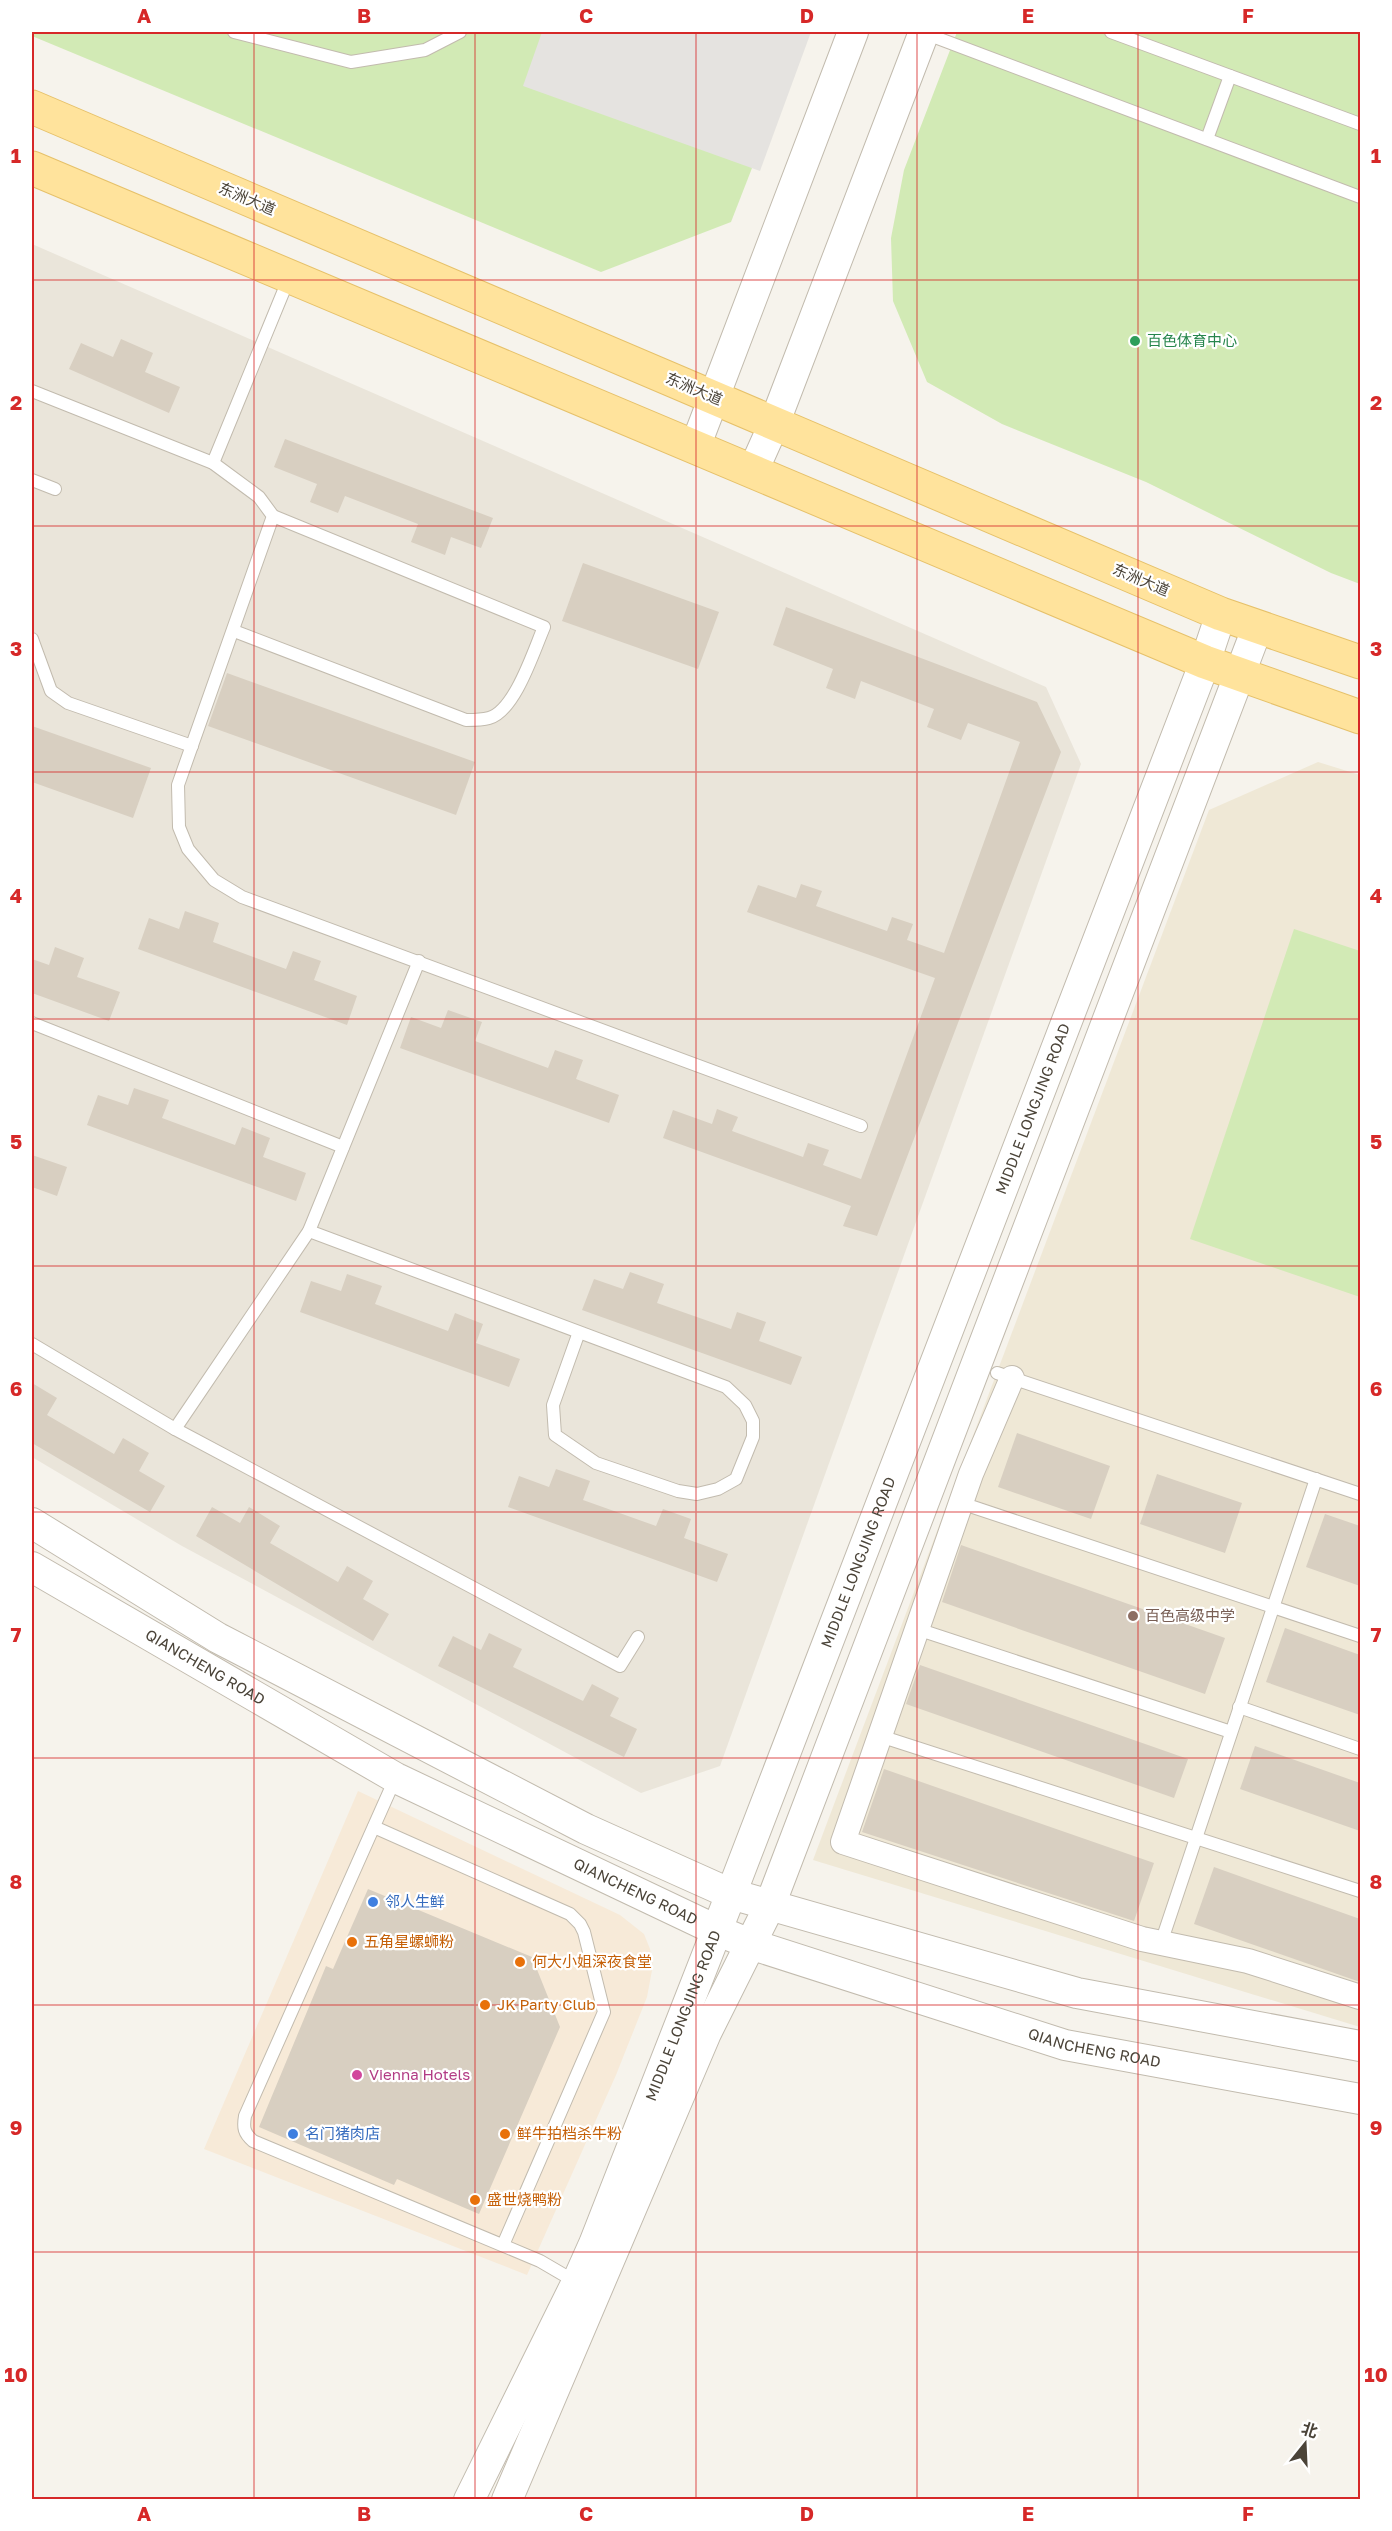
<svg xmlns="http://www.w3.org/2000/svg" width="1392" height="2531" viewBox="0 0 1392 2531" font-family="'Golos Text','Noto Sans SC',sans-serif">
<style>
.residential{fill:#eae5da}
.commercial{fill:#f7ead8}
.education{fill:#efe8d6}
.green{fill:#d2eab5}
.parking{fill:#e5e3e0}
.building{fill:#d8cfc1}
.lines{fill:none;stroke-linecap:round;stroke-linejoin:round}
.service-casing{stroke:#c2bbae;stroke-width:14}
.minor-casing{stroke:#c2bbae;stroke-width:26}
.tertiary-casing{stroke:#c2bbae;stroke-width:32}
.primary-casing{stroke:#e6c16a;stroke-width:35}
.service{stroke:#fff;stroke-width:12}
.minor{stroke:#fff;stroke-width:24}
.tertiary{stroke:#fff;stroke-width:30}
.primary{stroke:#ffe39c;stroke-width:33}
.grid{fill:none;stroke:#d62828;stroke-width:1.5;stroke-opacity:0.55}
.leisure-dot{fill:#2e9e5b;stroke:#fff;stroke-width:2}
.education-dot{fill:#8d6e63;stroke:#fff;stroke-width:2}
.shop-dot{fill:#3f7fe0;stroke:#fff;stroke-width:2}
.food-dot{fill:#e8710a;stroke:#fff;stroke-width:2}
.hotel-dot{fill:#d1479c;stroke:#fff;stroke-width:2}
.labels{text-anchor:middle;stroke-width:4.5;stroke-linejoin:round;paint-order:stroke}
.street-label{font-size:15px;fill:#4b4439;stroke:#fff}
.leisure-label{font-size:15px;fill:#27864d;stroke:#fff;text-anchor:start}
.education-label{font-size:15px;fill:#785e54;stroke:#fff;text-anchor:start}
.shop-label{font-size:15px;fill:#366cbe;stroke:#fff;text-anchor:start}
.food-label{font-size:15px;fill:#c56008;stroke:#fff;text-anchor:start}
.hotel-label{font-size:15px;fill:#b23c85;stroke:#fff;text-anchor:start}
.neatline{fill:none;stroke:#d62828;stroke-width:2}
.grid-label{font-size:20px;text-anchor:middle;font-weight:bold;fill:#d62828}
</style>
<rect width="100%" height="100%" fill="#f6f3ec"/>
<path class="residential" d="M32,244L1046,687L1081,764L720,1766L641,1793L182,1546L32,1457Z"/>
<path class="commercial" d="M358,1791L620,1915L644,1934L650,1949L653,1965L647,1997L616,2075L527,2275L204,2149Z"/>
<path class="education" d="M1318,762L1360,775V2027L813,1860L1209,810Z"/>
<g class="green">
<path d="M32,32H805L731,222L601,272L32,36Z"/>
<path d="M957,32H1360V584L1331,573L1146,482L1002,424L927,382L893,301L891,238L904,170Z"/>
<path d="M1294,929L1360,951V1297L1190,1239Z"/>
</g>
<path class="parking" d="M542,32H811L760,171L523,86Z"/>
<g class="building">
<path d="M121,339L153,353L145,372L180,387L169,413L69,369L81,343L113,357Z"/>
<path d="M285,439L493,518L481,548L451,537L445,555L411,542L418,524L345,496L338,513L310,502L317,484L274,467Z"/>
<path d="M583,563L719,612L698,669L562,621Z"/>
<path d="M786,607L1037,702L1061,752L877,1236L843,1226L851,1206L663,1138L673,1110L712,1124L717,1109L738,1117L732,1131L803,1157L808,1143L829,1150L823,1165L861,1179L935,978L747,912L758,885L796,898L801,884L822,891L816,906L887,931L892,917L913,924L907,940L944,953L1020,742L968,723L961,740L927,727L934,709L861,681L855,699L826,688L833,669L773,645Z"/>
<path d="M227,673L475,762L456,815L208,726Z"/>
<path d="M32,726L151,768L133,818L32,782Z"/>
<path d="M185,911L219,923L213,942L286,969L293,951L321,961L314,980L357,996L347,1025L138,949L149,918L179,929Z"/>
<path d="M55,947L84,958L77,977L120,992L109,1021L32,993V959L49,965Z"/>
<path d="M448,1010L482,1022L475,1041L548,1068L555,1050L583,1060L576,1079L619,1095L609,1123L400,1048L411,1017L441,1028Z"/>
<path d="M134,1088L169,1100L162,1118L235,1145L242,1127L270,1138L263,1157L306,1173L296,1201L87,1125L98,1095L128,1105Z"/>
<path d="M32,1155L67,1167L57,1196L32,1187Z"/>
<path d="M630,1272L664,1284L657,1303L731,1329L737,1312L766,1322L759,1341L802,1357L791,1385L582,1310L594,1279L623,1289Z"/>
<path d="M347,1274L382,1286L375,1304L448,1331L455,1313L483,1324L476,1343L520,1359L509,1387L300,1312L311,1281L341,1291Z"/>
<path d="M32,1383L57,1398L47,1415L114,1454L123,1438L149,1453L139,1471L165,1486L150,1512L32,1443Z"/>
<path d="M1017,1433L1110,1466L1091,1519L998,1487Z"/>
<path d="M556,1469L590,1481L583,1500L656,1526L663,1509L691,1519L684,1538L728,1554L717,1582L508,1507L519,1476L549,1487Z"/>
<path d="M1157,1474L1242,1503L1225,1553L1140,1524Z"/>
<path d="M212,1507L240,1523L249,1507L280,1526L270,1543L338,1582L347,1566L373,1581L363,1599L389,1614L373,1641L196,1536Z"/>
<path d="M1325,1514L1360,1526V1586L1306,1567Z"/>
<path d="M961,1545L1225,1638L1205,1694L942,1602Z"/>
<path d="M1285,1628L1360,1655V1715L1266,1682Z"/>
<path d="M489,1633L522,1649L513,1667L583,1701L592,1684L619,1698L610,1716L637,1729L624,1757L438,1666L453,1636L481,1650Z"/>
<path d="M920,1665L1188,1759L1174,1798L906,1704Z"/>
<path d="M1255,1746L1360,1783V1831L1240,1789Z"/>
<path d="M884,1769L1154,1863L1134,1921L862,1832Z"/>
<path d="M1214,1867L1360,1919V1982L1194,1924Z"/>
<path d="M368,1889L532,1957L560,2027L479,2214L397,2179L394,2185L259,2127L326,1966L333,1969Z"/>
</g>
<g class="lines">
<defs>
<g id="service">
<path d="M234,32L351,62L425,50L460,32"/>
<path d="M1111,32L1360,124"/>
<path d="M924,33L1360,197"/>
<path d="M1207,139L1230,76"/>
<path d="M32,391L213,463L259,497L273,516L178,785L179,827L188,849L214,880L242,897L861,1126"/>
<path d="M213,463L289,278"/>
<path d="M32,480L55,489"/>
<path d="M234,631L466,720C473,720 482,720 489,718C515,711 534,650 544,627L273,516"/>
<path d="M32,639L51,691L68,703L192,746"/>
<path d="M32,1023L343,1147"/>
<path d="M309,1231L726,1387L745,1405L753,1421V1437L736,1479L718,1489L697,1494L678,1491L596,1463L555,1435L553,1405L579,1332"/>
<path d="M32,1344L175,1429L620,1666L638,1637"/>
<path d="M997,1373L1360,1494"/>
<path d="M175,1429L309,1231L419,961"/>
<path d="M961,1503L1360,1636"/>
<path d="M917,1629L1231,1732"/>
<path d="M1239,1707L1360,1749"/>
<path d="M880,1736L1360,1891"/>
<path d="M395,1779L245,2116C243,2128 244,2133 253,2141L540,2261L576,2282"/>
<path d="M374,1827L570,1914L580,1924L584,1932L604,2012L503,2245"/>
<path d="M1161,1943L1316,1479"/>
</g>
<path id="minor" d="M1012,1378L971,1474L843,1842L1142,1939L1248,1961L1360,1997"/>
<g id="tertiary">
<path d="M695,447L853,32"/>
<path d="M753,471L774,424L924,32"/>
<path d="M32,1523L218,1638L586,1829L731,1894L1077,1993L1360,2046"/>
<path id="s1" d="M32,1567L396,1778L716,1930L750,1944L1065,2045L1360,2099"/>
<path id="s2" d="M469,2500L577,2282L594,2244L731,1894L1205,662L1221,614"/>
<path d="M507,2500L706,2033L770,1905L1258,626"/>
</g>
<g id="primary">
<path d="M32,107L1221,614L1360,662"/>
<path d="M32,168L1205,662L1360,717"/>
</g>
</defs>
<use href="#service" class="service-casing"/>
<use href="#minor" class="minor-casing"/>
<use href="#tertiary" class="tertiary-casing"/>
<use href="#primary" class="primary-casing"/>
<use href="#service" class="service"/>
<use href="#minor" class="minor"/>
<use href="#tertiary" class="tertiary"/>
<use href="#primary" class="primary"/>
</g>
<path class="grid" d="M254,32V2500M475,32V2500M696,32V2500M917,32V2500M1138,32V2500M32,280H1360M32,526H1360M32,772H1360M32,1019H1360M32,1266H1360M32,1512H1360M32,1758H1360M32,2005H1360M32,2252H1360"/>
<circle class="leisure-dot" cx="1135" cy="341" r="6"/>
<circle class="education-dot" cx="1133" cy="1616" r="6"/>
<g class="shop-dot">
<circle cx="373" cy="1902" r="6"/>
<circle cx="293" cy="2134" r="6"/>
</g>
<g class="food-dot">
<circle cx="352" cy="1942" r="6"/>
<circle cx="520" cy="1962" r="6"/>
<circle cx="485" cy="2005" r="6"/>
<circle cx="505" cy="2134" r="6"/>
<circle cx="475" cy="2200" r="6"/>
</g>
<circle class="hotel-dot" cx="357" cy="2075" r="6"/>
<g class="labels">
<g class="street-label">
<text transform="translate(247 199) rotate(23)" y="5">东洲大道</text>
<text transform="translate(694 389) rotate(23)" y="5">东洲大道</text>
<text transform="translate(1141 580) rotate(23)" y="5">东洲大道</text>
<text dy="5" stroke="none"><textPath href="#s2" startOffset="1502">MIDDLE LONGJING ROAD</textPath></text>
<text dy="5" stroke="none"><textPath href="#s2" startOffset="1016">MIDDLE LONGJING ROAD</textPath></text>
<text dy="5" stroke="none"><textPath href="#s1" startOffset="200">QIANCHENG ROAD</textPath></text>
<text dy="5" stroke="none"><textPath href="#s1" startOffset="686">QIANCHENG ROAD</textPath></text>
<text dy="5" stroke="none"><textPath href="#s2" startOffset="530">MIDDLE LONGJING ROAD</textPath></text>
<text dy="5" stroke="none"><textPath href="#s1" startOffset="1172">QIANCHENG ROAD</textPath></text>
</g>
<g class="leisure-label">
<text x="1147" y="346">百色体育中心</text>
</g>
<g class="education-label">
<text x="1145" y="1621">百色高级中学</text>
</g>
<g class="shop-label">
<text x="385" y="1907">邻人生鲜</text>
<text x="305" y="2139">名门猪肉店</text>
</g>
<g class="food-label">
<text x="364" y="1947">五角星螺蛳粉</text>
<text x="532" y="1967">何大小姐深夜食堂</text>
<text x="497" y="2010">JK Party Club</text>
<text x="517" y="2139">鲜牛拍档杀牛粉</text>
<text x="487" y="2205">盛世烧鸭粉</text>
</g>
<g class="hotel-label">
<text x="369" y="2080">Vienna Hotels</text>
</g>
</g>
<rect width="1392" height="2531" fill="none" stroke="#ffffff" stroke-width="66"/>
<g transform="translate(1305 2444) rotate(18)" stroke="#ffffff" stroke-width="4.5" paint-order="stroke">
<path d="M0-4.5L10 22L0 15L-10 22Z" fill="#4b4439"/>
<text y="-9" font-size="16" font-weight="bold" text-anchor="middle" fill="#4b4439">北</text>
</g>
<rect x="33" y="33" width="1326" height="2465" class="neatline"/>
<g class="grid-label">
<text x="144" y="23">A</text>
<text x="364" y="23">B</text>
<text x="586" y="23">C</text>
<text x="807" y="23">D</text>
<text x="1028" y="23">E</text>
<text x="1248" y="23">F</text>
<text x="16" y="163">1</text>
<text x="1376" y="163">1</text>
<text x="16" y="410">2</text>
<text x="1376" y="410">2</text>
<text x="16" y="656">3</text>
<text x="1376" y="656">3</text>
<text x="16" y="903">4</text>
<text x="1376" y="903">4</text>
<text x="16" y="1149">5</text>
<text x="1376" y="1149">5</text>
<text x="16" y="1396">6</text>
<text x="1376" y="1396">6</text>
<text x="16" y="1642">7</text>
<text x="1376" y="1642">7</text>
<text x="16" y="1889">8</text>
<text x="1376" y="1889">8</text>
<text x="16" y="2135">9</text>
<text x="1376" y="2135">9</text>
<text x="16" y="2382">10</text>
<text x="1376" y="2382">10</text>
<text x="144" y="2521">A</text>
<text x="364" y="2521">B</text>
<text x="586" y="2521">C</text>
<text x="807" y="2521">D</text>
<text x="1028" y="2521">E</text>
<text x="1248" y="2521">F</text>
</g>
</svg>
